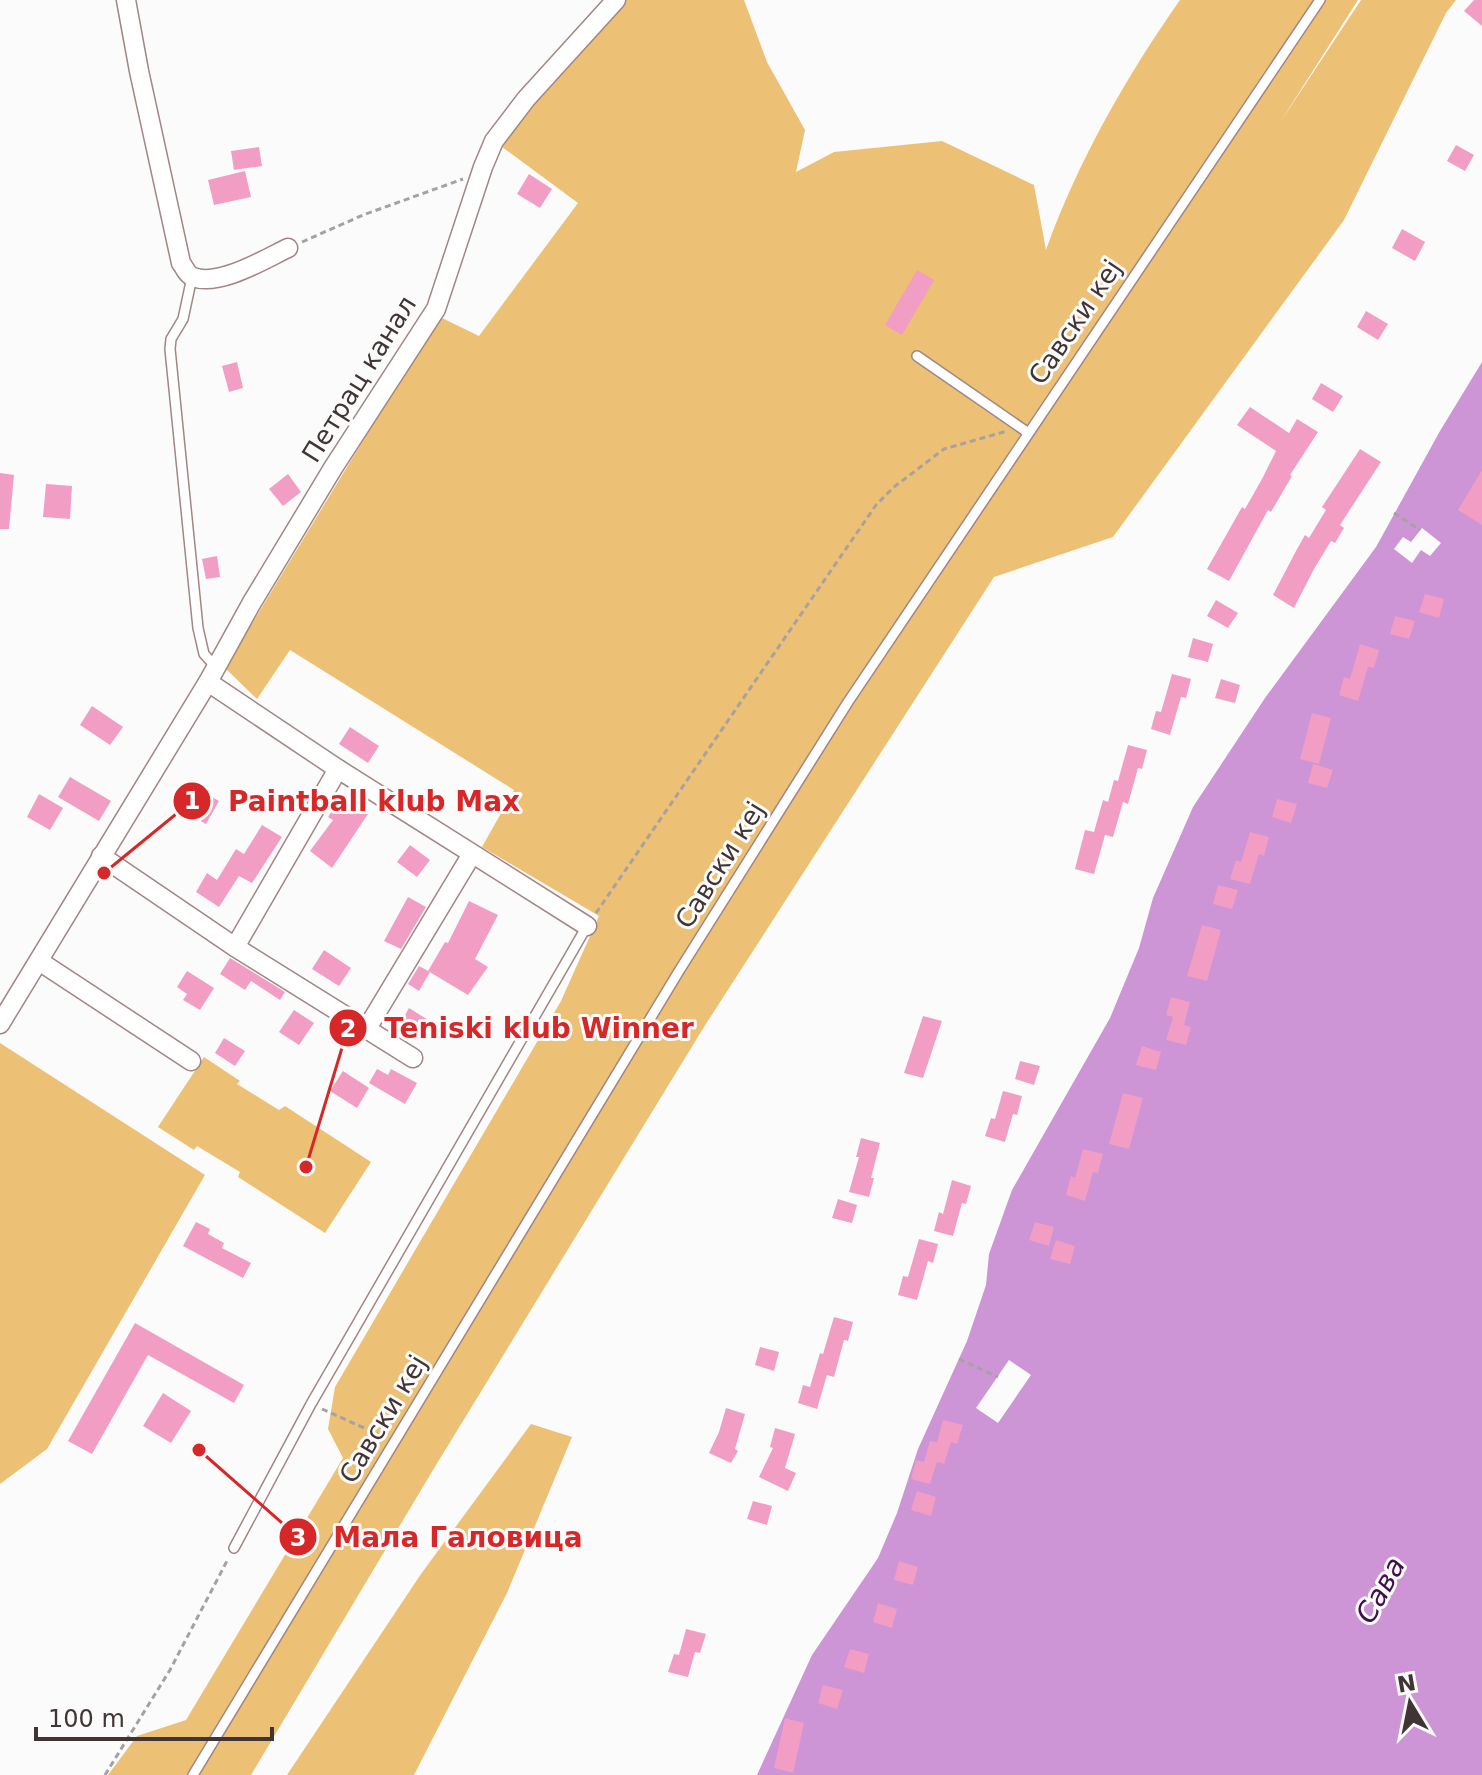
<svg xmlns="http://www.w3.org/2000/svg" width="1482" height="1775" viewBox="0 0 1482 1775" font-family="'DejaVu Sans',sans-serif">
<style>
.green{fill:#ecc075}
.water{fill:#cd94d6}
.pier{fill:#fbfbfb}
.building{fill:#f29dc4}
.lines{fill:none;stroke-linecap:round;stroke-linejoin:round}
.service-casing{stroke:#a28584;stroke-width:12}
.minor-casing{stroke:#a28584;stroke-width:21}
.path{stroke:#a7a1a1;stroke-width:3;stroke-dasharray:6 4;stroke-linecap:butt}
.service{stroke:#fff;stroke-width:9}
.minor{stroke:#fff;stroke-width:18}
.labels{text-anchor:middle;stroke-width:6;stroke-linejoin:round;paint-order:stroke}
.street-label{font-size:26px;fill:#413434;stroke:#fbfbfb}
.water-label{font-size:28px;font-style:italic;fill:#420e4b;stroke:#fbfbfb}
.leader{fill:none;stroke:#d62828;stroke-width:3}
.callout-dot{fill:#d62828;stroke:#fbfbfb;stroke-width:3}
.mark-label{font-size:24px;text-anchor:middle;font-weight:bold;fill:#fff}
.callout-label{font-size:28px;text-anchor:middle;font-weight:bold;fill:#d62828;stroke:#fbfbfb;stroke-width:6;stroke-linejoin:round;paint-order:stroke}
</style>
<rect width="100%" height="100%" fill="#fbfbfb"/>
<g class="green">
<path d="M616,0H744L767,62L805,130L796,172L834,152L942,141L1034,185L1046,250C1078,161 1126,77 1180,0H1358L1279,124L1361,0H1456L1446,13L1344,220L1113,537L994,577L704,1027L433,1470L251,1775H108L137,1736L186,1720L343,1458L328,1429L335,1387L561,1001L599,916L482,847L514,790L290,650L257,699L225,668L378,416L442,318L479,336L578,203L494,141Z"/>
<path d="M0,1043L205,1175L47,1449L0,1484Z"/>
<path d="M204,1057L240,1081L237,1084L279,1110L285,1106L371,1162L325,1233L238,1177L240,1172L197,1146L194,1150L158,1127Z"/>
<path d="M531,1424L572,1437L507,1593L414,1775H287L421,1574Z"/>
</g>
<path class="water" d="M1482,362V1775H757L812,1655L878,1558L897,1513L918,1449L967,1341L986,1285L989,1254L1012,1190L1110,1018L1139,948L1153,898L1193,807L1265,698L1376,547L1440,431Z"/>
<g class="pier">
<path d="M1422,528L1441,543L1430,556L1421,550L1412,563L1394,549L1403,537L1411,542Z"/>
<path d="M1009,1360L1031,1375L998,1423L976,1408Z"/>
</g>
<g class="building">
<path d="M1474,0H1482V26L1464,11Z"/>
<path d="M1456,145L1474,155L1465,171L1447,161Z"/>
<path d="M259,147L262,166L234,170L231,151Z"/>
<path d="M245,171L251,197L214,205L208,180Z"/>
<path d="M529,174L552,189L540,208L517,194Z"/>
<path d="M1402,229L1425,242L1415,261L1392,248Z"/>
<path d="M917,270L934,280L902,335L885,325Z"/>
<path d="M1366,311L1388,324L1378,340L1357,327Z"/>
<path d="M237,362L243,388L229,392L222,366Z"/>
<path d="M1321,383L1343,396L1333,412L1312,399Z"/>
<path d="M1250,407L1289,433L1297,419L1318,432L1290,475L1292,476L1271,512L1268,510L1229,581L1207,569L1242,507L1245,509L1262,479L1276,451L1237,425Z"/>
<path d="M1360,449L1381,462L1340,525L1344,528L1335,543L1331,541L1314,569L1294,608L1273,595L1296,551L1305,535L1309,538L1326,510L1322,507Z"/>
<path d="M1482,470V525L1458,510Z"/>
<path d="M0,473L14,475L9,529H0Z"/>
<path d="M288,474L301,492L283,506L269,489Z"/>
<path d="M46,484L72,486L70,519L43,517Z"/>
<path d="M217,556L220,577L206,579L202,559Z"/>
<path d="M1425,594L1444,599L1439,618L1419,612Z"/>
<path d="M1216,600L1238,613L1228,628L1207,616Z"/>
<path d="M1395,616L1415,621L1409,639L1390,634Z"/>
<path d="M1193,638L1213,644L1208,662L1188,657Z"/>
<path d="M1360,644L1379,650L1374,668L1368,667L1358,701L1339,695L1344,677L1350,679Z"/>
<path d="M1172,674L1191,679L1186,698L1181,697L1170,735L1151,729L1156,711L1161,712Z"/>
<path d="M1221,679L1240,685L1235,703L1215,698Z"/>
<path d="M92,706L123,727L110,745L80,725Z"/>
<path d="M1312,713L1331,718L1319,764L1300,759Z"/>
<path d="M350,727L379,746L368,763L339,744Z"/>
<path d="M1128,745L1147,750L1142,769L1138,768L1128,804L1123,802L1113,837L1105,835L1094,874L1075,869L1085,830L1094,832L1103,800L1108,802L1114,780L1118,781Z"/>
<path d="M1313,764L1333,770L1327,788L1308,783Z"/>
<path d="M70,777L111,801L99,821L58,797Z"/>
<path d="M195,787L219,801L206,824L181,810Z"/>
<path d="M39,794L63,808L50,830L27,817Z"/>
<path d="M342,796L368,814L332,868L310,851L333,820L328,817Z"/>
<path d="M1277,799L1297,804L1291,823L1272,817Z"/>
<path d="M262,825L282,837L252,883L239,876L219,907L196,892L207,873L217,880L236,849L244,854Z"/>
<path d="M1250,832L1269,837L1264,856L1259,854L1250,884L1230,879L1236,860L1241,862Z"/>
<path d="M410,845L430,860L417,877L397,862Z"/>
<path d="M1218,885L1238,890L1232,909L1213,904Z"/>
<path d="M408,897L426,907L401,949L384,941Z"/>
<path d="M469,901L498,915L475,959L488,967L468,995L428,971L445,942L448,943Z"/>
<path d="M1202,925L1221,930L1207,981L1187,976Z"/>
<path d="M324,950L351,968L339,986L312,969Z"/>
<path d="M230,958L285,992L280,1000L251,981L245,990L220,974Z"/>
<path d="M419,966L430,972L419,991L408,984Z"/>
<path d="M187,971L214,988L200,1010L183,1000L187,994L177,987Z"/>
<path d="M1171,997L1190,1002L1184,1025L1191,1027L1186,1045L1166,1040L1173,1017L1166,1015Z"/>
<path d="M409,1008L433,1023L424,1038L400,1024Z"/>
<path d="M294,1010L314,1023L299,1045L279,1032Z"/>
<path d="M923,1016L942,1021L923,1078L904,1073Z"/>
<path d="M224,1038L245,1051L235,1066L215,1053Z"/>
<path d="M1142,1046L1161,1052L1156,1070L1136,1065Z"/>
<path d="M1020,1061L1040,1066L1034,1085L1015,1079Z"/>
<path d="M377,1069L388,1075L391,1069L417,1083L405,1104L369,1083Z"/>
<path d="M343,1071L369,1088L357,1108L330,1091Z"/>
<path d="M1003,1091L1022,1096L1017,1115L1013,1114L1005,1142L985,1136L991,1118L995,1119Z"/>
<path d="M1123,1093L1143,1098L1129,1149L1109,1144Z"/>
<path d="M861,1138L880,1143L871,1178H874L869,1197L849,1192L859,1157H856Z"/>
<path d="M1083,1149L1103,1154L1098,1173L1093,1172L1085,1201L1066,1195L1071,1176L1075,1178Z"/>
<path d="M952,1180L971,1186L966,1204L962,1203L953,1236L934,1231L939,1212L943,1214Z"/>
<path d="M838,1199L857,1205L852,1223L832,1218Z"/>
<path d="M196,1222L210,1229L208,1234L224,1243L222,1248L251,1263L243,1278L183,1246Z"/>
<path d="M1035,1222L1054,1227L1049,1246L1029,1240Z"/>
<path d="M919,1239L938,1244L933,1263L928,1261L917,1300L898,1295L903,1276L908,1277Z"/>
<path d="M1056,1240L1075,1246L1070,1264L1050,1259Z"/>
<path d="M834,1317L853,1322L848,1341L844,1340L834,1377L827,1375L817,1409L798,1403L803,1385L810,1387L820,1353L823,1354Z"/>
<path d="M135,1323L244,1385L234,1403L148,1355L92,1454L68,1441Z"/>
<path d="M760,1347L779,1352L774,1371L755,1365Z"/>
<path d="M163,1393L191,1411L171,1443L143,1426Z"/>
<path d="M726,1408L745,1414L735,1449L738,1451L731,1463L709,1453L719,1432Z"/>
<path d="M943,1420L963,1425L957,1444L951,1442L944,1464L937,1462L930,1484L911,1479L916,1460L924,1462L930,1441L937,1442Z"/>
<path d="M775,1428L795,1434L785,1468L796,1473L788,1491L759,1477L773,1448L770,1447Z"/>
<path d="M917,1491L936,1497L931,1516L911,1510Z"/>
<path d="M753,1501L772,1506L767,1525L747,1519Z"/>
<path d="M899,1561L918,1567L913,1585L894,1580Z"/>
<path d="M878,1603L897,1609L892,1628L873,1622Z"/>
<path d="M686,1629L706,1634L700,1653L695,1652L688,1677L668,1672L674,1654L679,1655Z"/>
<path d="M850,1649L869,1654L864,1673L844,1667Z"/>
<path d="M823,1685L843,1690L837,1709L818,1703Z"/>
<path d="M785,1718L804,1723L793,1773L774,1768Z"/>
</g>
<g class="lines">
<defs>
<g id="service">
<path d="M192,277L183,319L171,339L170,349L198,628L204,654L215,666"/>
<path d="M917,356L1027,432"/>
<path d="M234,1548L311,1404L587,926"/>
<path d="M193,1775L679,971L848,702L1320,0"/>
</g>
<g id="minor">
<path d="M126,0L139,71L181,263C185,268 187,275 193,277C219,287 265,259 288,248"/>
<path d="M208,682L338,769L587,926"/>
<path d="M101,856L235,947L413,1058"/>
<path d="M235,947L338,769"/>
<path d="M39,961L191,1061"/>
<path d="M0,1024L208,682L251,604L333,468L436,309L483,167L494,141L526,99L616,0"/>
<path d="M366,1030L472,854"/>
</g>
</defs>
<use href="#service" class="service-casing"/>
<use href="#minor" class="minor-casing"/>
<g class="path">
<path d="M302,242L363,215L463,179"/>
<path d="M1394,513L1420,530"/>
<path d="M596,913L876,505L894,487L944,449L1007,431"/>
<path d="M959,1359L998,1377"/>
<path d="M322,1409L384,1437"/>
<path d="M105,1775L170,1670L228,1559"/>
</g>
<use href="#service" class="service"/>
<use href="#minor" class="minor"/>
</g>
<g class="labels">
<g class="street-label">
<text transform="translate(1075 322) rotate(-56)" y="9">Савски кеј</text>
<text transform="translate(359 379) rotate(-58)" y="9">Петрац канал</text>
<text transform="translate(720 865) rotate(-58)" y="9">Савски кеј</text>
<text transform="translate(383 1419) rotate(-59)" y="9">Савски кеј</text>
</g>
<g class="water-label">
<text transform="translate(1380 1590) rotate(-61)" y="10">Сава</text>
</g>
</g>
<path class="leader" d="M104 873L192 801M306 1167L348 1028M199 1450L298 1537"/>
<g class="callout-dot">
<circle cx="104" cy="873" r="8"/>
<circle cx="306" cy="1167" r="8"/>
<circle cx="199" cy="1450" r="8"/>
<circle cx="192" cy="801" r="20"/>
<circle cx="348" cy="1028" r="20"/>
<circle cx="298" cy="1537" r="20"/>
</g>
<g class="mark-label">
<text x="192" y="809">1</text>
<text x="348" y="1037">2</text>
<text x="298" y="1546">3</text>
</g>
<g class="callout-label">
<text x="374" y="811">Paintball klub Max</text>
<text x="539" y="1038">Teniski klub Winner</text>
<text x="458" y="1547">Мала Галовица</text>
</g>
<g transform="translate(1410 1703) rotate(350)" stroke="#fbfbfb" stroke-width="6" paint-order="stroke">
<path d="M0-6L14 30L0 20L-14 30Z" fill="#413434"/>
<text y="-12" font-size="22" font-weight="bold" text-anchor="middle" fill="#413434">N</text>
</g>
<path d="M36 1727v12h236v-12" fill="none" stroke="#413434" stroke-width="4"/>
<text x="48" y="1727" font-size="24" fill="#413434" stroke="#fbfbfb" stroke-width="6" paint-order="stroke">100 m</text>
</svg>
